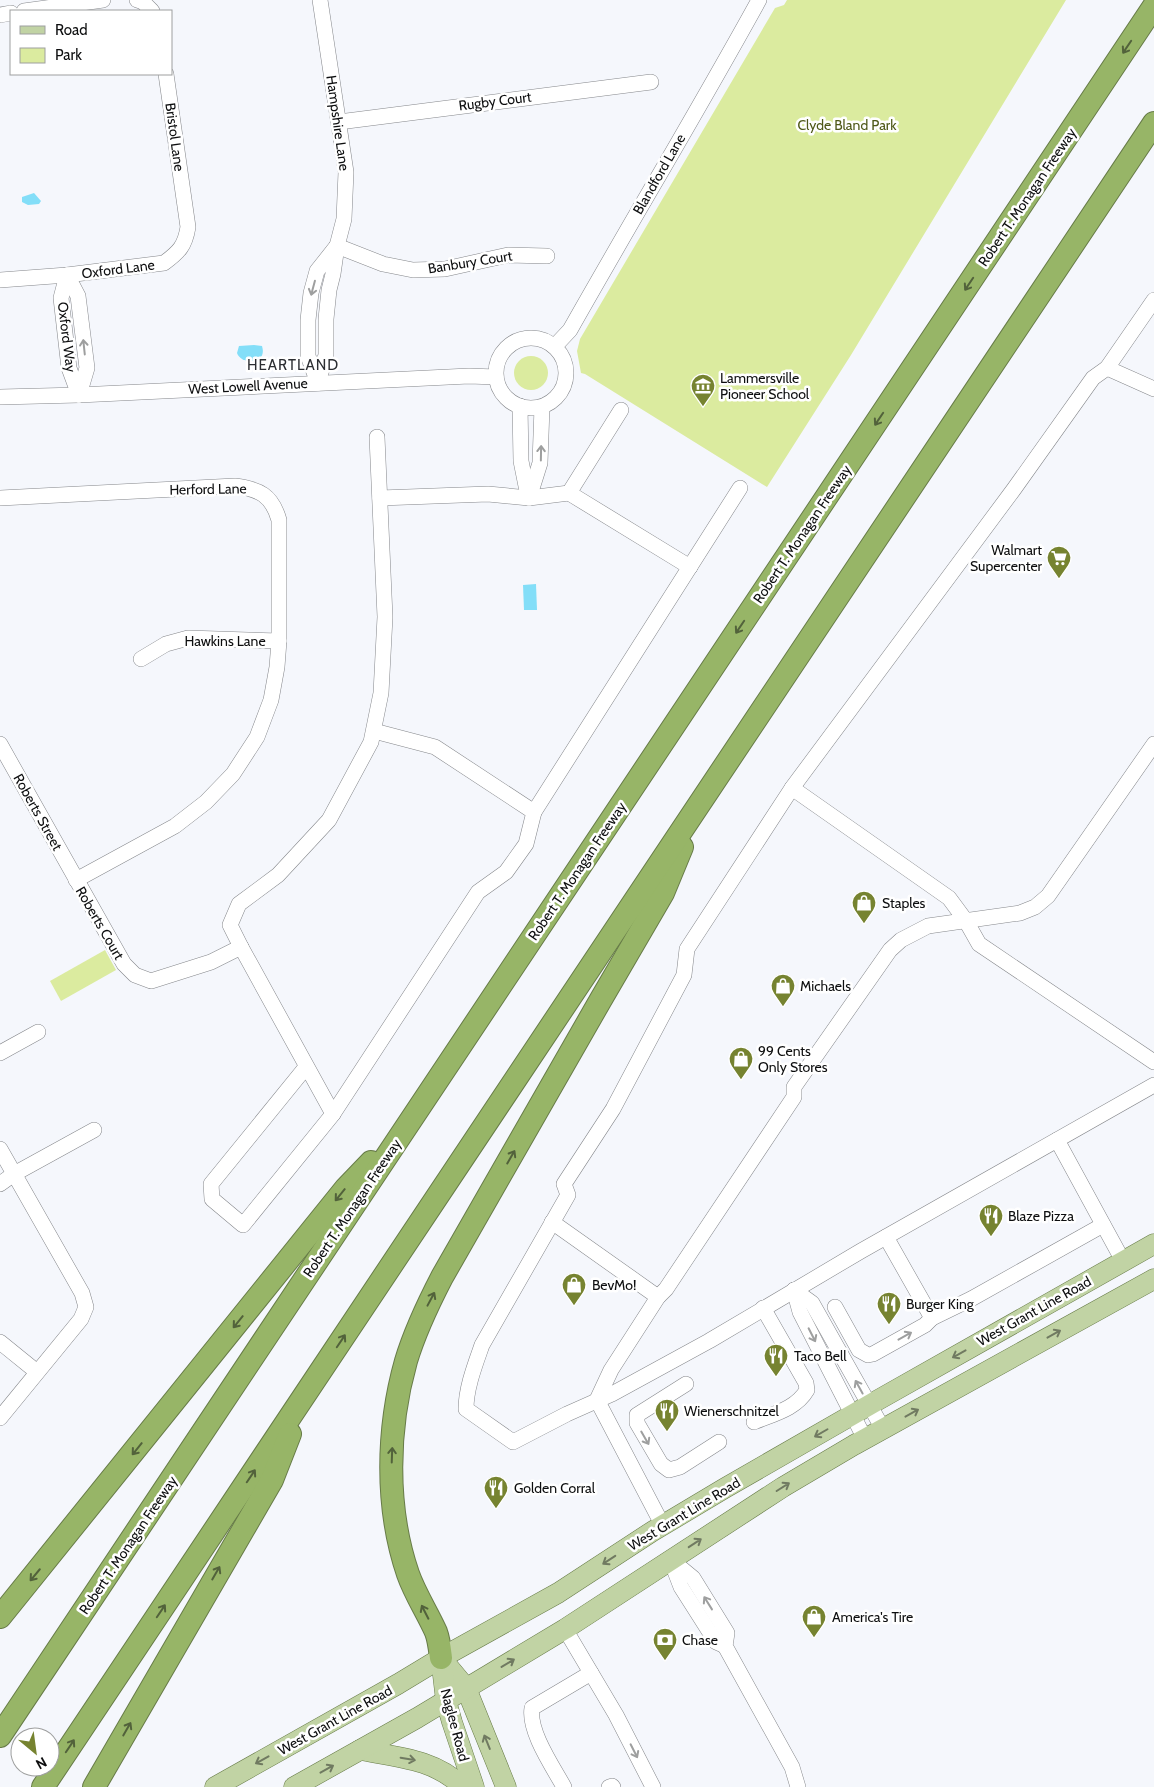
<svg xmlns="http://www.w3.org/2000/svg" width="1154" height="1787" viewBox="0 0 1154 1787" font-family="Cabin,sans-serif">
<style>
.green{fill:#dbeb9f}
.water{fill:#83def8}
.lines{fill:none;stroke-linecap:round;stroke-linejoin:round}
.minor-casing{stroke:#85878b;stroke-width:16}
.major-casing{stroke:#677b48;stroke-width:21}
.highway-casing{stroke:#677b48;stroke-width:24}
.minor{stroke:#fff;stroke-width:15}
.major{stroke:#c1d3a4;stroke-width:20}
.highway{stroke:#97b567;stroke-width:22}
.oneway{stroke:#52623b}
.oneway2{stroke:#9e9f9f}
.oneway3{stroke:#707a61}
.labels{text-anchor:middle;stroke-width:5;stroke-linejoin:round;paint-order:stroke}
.street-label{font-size:14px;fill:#0d0e0f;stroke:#fff}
.park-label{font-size:14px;fill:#4e5817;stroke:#fff}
.poi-label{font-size:14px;fill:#0d0e0f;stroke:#fff;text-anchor:start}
.neighbourhood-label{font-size:15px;letter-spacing:1px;fill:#2c2e32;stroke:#fff}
</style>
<rect width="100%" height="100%" fill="#f5f7fc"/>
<g class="green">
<path d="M787,0H1066L851,355L767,487L585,374L581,373L577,351L580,339L775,8L784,5Z"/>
<circle cx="531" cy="373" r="17"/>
<path d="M105,950L116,970L61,1001L50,981Z"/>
</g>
<g class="water">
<path d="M34,193L41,201L39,204L28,205L22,202V197Z"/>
<path d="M254,345L262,346C268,365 241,365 237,353L239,346Z"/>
<path d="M536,584L537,610H524L523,585Z"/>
</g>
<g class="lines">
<defs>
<g id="minor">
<path d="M137,0L143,2L152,11"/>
<path d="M24,11L103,0"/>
<path d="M0,15L11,13"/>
<path d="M339,122L651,82"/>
<path d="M337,246L383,264L413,270L445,269L508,255L547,256"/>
<path d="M67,275L78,296L87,368L79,395"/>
<path d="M67,275L61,298L69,368L79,395"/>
<path d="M0,280L67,275L164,263C179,252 185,246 188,227L166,74"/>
<circle cx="531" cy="373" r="35"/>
<path d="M555,346L570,330C632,220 698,111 759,0"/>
<path d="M1107,368L1154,300"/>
<path d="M318,383L326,355V319L329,290L333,274L337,246L344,219L346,172L320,0"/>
<path d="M318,383L308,356V320L311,293L317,271L336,247"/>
<path d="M1154,389L1107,368L1093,378L1014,489L792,788L687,949L684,975L613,1109L564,1184L568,1195L482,1345C475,1365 466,1388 466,1409L513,1442L567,1414L612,1394L709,1341L861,1251L1154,1085"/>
<path d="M0,397L79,395L469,376L496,377"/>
<path d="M520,406L521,461L528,496"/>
<path d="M621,410L569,493L690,567"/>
<path d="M0,498L235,486C259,489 272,495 279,520V641L277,667L271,700L257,737L233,774L206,802L175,826L76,880"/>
<path d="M380,498L488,494L529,498L569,493"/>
<path d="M529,498L540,463L542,407"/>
<path d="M141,659L166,644L188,638L279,641"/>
<path d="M0,744L124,964L135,975L151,981L211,962L241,947L333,1114L243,1225L212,1199L211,1184L306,1067"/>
<path d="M792,788L949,898L966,921L979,944L1154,1062"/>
<path d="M534,812L740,488"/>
<path d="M241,947L230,925L239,904L278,875L329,820L371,742L381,693L385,617L377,437"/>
<path d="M0,1053L38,1032"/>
<path d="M333,1114L478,892L506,872L526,844L534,812L435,747L374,731"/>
<path d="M1057,1140L1123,1261"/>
<path d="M0,1149L82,1293L86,1307L81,1319L0,1418"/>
<path d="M0,1184L14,1174L94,1130"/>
<path d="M552,1222L658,1297"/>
<path d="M886,1237L932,1318L971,1299L1103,1225"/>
<path d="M794,1290L812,1303L883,1429"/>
<path d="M794,1290L800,1312L865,1439"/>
<path d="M835,1307L859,1350L868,1355L873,1354L925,1325L932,1318"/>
<path d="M0,1342L37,1372"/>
<path d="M686,1384L637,1415V1423L661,1464L669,1470L680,1467L719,1442"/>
<path d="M754,1422C773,1414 796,1409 807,1390L806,1383L763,1308"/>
<path d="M663,1526L597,1400L611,1370L658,1297L666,1289L794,1097V1087L890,950L901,940L928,926L1020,913L1035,907L1048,896L1154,744"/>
<path d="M670,1559L693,1578L727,1633L725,1646L792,1767L798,1787"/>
<path d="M671,1561L681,1587L716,1642L725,1646"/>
<path d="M565,1629L616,1715L653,1787"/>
<path d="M564,1787C553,1767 528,1731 532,1708L591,1673"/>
<path d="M609,1787L612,1786L613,1787"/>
</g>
<g id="major">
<path d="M441,1658L466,1688L506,1787"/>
<path d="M441,1658L446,1701L452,1722L474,1787"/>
<path d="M360,1750C397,1757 435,1759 463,1787"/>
<path d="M215,1787L398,1684L441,1658L558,1593L653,1531L725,1488L878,1400L1154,1244"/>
<path d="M294,1787L417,1718L565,1629L783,1487L854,1445L1154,1279"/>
</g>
<g id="highway">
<path d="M0,1617L346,1188L371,1162"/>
<path d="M441,1658C440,1650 439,1640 436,1632C427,1612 415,1594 408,1574C385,1507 387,1428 406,1361C415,1331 428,1304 442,1277L600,1001L663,893L682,847"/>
<path d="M0,1736L1154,6"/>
<path d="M43,1787L1154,123"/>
<path d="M94,1787L272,1480L290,1434"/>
</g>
</defs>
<use href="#minor" class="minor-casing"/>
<use href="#major" class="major-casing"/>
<use href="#highway" class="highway-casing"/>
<use href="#minor" class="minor"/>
<use href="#major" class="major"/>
<use href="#highway" class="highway"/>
</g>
<defs><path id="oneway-shaft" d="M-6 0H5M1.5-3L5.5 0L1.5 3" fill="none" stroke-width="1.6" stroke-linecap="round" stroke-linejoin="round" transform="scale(1.25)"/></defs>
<g class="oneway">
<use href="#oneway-shaft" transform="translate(1127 47) rotate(124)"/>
<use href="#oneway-shaft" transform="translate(969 284) rotate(124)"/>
<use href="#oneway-shaft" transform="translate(879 419) rotate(124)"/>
<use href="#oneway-shaft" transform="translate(740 627) rotate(124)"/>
<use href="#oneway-shaft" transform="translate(511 1157) rotate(-60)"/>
<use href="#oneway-shaft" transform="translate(340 1195) rotate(129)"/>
<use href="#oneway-shaft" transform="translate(431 1299) rotate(-62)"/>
<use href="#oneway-shaft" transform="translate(238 1322) rotate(129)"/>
<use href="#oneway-shaft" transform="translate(341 1341) rotate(-56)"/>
<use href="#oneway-shaft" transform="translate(137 1449) rotate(129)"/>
<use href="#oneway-shaft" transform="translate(392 1455) rotate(-88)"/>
<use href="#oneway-shaft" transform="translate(251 1476) rotate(-56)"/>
<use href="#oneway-shaft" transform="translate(216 1573) rotate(-60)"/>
<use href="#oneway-shaft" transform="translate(35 1575) rotate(130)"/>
<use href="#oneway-shaft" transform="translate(161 1611) rotate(-56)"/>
<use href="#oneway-shaft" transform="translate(425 1612) rotate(-117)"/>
<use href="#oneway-shaft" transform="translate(127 1729) rotate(-60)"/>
<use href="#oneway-shaft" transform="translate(70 1746) rotate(-56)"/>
</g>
<g class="oneway2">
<use href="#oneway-shaft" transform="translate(313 288) rotate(105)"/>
<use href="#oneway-shaft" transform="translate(84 347) rotate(-96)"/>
<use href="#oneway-shaft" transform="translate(541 453) rotate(-89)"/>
<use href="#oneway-shaft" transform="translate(812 1335) rotate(63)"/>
<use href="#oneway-shaft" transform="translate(905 1336) rotate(-29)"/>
<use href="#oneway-shaft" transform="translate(859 1387) rotate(-119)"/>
<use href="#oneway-shaft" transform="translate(645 1438) rotate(60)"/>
<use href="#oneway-shaft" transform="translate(708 1603) rotate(-122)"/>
<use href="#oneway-shaft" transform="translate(634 1751) rotate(63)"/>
</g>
<g class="oneway3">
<use href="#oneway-shaft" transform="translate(1054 1334) rotate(-29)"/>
<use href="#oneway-shaft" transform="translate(959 1354) rotate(151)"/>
<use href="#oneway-shaft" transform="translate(912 1413) rotate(-29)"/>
<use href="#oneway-shaft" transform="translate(821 1433) rotate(150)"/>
<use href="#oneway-shaft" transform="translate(783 1487) rotate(-32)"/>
<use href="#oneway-shaft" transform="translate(695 1543) rotate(-33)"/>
<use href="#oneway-shaft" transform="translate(609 1560) rotate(147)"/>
<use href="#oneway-shaft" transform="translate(508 1663) rotate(-31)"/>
<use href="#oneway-shaft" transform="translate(487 1742) rotate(-112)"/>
<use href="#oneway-shaft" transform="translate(408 1759) rotate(10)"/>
<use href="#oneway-shaft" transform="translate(262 1760) rotate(151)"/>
<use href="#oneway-shaft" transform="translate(327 1769) rotate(-29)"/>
</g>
<defs>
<symbol id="museum-pin" viewBox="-11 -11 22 30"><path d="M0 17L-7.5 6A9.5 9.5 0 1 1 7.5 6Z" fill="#768330" stroke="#fff"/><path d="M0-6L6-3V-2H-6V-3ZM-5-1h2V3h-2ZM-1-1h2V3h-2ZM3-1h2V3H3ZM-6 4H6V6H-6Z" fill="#fff"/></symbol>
<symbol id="supermarket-pin" viewBox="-11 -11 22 30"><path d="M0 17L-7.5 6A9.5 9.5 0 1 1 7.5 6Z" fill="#768330" stroke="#fff"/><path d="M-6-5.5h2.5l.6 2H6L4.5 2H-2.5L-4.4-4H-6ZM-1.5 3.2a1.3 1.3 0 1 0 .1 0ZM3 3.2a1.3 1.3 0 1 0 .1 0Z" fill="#fff"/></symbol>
<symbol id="shop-pin" viewBox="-11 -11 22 30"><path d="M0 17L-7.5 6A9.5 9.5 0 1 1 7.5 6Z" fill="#768330" stroke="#fff"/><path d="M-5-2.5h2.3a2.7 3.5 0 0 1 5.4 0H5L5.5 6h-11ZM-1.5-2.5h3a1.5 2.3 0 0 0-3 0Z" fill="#fff"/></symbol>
<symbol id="restaurant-pin" viewBox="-11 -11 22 30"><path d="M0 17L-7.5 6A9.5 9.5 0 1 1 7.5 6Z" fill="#768330" stroke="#fff"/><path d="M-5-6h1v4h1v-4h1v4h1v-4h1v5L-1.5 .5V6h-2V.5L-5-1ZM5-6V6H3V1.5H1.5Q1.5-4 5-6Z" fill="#fff"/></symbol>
<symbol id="bank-pin" viewBox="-11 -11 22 30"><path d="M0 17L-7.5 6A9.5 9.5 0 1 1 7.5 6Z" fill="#768330" stroke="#fff"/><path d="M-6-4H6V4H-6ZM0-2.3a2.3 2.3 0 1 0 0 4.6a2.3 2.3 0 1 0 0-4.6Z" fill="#fff"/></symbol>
</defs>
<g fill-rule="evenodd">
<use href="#museum-pin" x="689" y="372" width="28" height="38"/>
<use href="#supermarket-pin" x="1045" y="544" width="28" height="38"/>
<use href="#shop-pin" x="850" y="889" width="28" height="38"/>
<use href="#shop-pin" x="769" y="972" width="28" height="38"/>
<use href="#shop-pin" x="727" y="1045" width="28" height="38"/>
<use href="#restaurant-pin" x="977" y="1202" width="28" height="38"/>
<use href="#shop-pin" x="560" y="1271" width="28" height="38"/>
<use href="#restaurant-pin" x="875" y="1290" width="28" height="38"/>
<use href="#restaurant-pin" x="762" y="1342" width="28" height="38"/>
<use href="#restaurant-pin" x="653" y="1397" width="28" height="38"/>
<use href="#restaurant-pin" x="482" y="1474" width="28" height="38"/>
<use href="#shop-pin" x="800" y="1603" width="28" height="38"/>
<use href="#bank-pin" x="651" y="1626" width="28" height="38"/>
</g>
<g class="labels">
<g class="street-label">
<text transform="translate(495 101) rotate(-7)" y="5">Rugby Court</text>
<text transform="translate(338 123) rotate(82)" y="5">Hampshire Lane</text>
<text transform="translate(175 137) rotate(82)" y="5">Bristol Lane</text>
<text transform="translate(659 174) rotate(-60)" y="5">Blandford Lane</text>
<text transform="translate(1027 197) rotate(-56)" y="5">Robert T. Monagan Freeway</text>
<text transform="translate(470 262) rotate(-9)" y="5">Banbury Court</text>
<text transform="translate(118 269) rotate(-7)" y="5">Oxford Lane</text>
<text transform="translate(67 337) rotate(83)" y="5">Oxford Way</text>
<text transform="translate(248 386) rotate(-3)" y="5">West Lowell Avenue</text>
<text transform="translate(208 489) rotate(-1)" y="5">Herford Lane</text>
<text transform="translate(802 534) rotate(-56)" y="5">Robert T. Monagan Freeway</text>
<text x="225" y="646">Hawkins Lane</text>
<text transform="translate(38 812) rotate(61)" y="5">Roberts Street</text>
<text transform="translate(577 871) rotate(-56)" y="5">Robert T. Monagan Freeway</text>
<text transform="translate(100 923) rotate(60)" y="5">Roberts Court</text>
<text transform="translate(352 1208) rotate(-56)" y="5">Robert T. Monagan Freeway</text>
<text transform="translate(1034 1311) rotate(-29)" y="5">West Grant Line Road</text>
<text transform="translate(684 1514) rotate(-31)" y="5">West Grant Line Road</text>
<text transform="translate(128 1545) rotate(-56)" y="5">Robert T. Monagan Freeway</text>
<text transform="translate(335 1720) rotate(-29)" y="5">West Grant Line Road</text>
<text transform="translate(455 1725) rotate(75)" y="5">Naglee Road</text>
</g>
<g class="park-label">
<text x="847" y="130">Clyde Bland Park</text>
</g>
<g class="poi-label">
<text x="720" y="383">Lammersville<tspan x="720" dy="16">Pioneer School</tspan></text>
<text x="1042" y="555" text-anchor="end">Walmart<tspan x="1042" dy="16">Supercenter</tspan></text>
<text x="882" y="908">Staples</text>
<text x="800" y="991">Michaels</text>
<text x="758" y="1056">99 Cents<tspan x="758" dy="16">Only Stores</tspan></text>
<text x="1008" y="1221">Blaze Pizza</text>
<text x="592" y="1290">BevMo!</text>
<text x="906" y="1309">Burger King</text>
<text x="794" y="1361">Taco Bell</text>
<text x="684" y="1416">Wienerschnitzel</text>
<text x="514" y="1493">Golden Corral</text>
<text x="832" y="1622">America's Tire</text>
<text x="682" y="1645">Chase</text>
</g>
<g class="neighbourhood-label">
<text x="293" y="370">HEARTLAND</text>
</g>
</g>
<rect x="10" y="10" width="162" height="65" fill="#ffffff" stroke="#9e9f9f"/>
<rect x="20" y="26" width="25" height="8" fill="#c1d3a4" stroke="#9e9f9f"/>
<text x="55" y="35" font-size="15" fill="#0d0e0f">Road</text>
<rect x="20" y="48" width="25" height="15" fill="#dbeb9f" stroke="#9e9f9f"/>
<text x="55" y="60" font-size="15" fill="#0d0e0f">Park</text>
<g transform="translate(35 1752) rotate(151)"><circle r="24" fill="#ffffff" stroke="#9e9f9f"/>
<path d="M0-4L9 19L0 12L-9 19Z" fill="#768330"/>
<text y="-8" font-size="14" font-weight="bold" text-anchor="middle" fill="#0d0e0f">N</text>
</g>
</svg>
